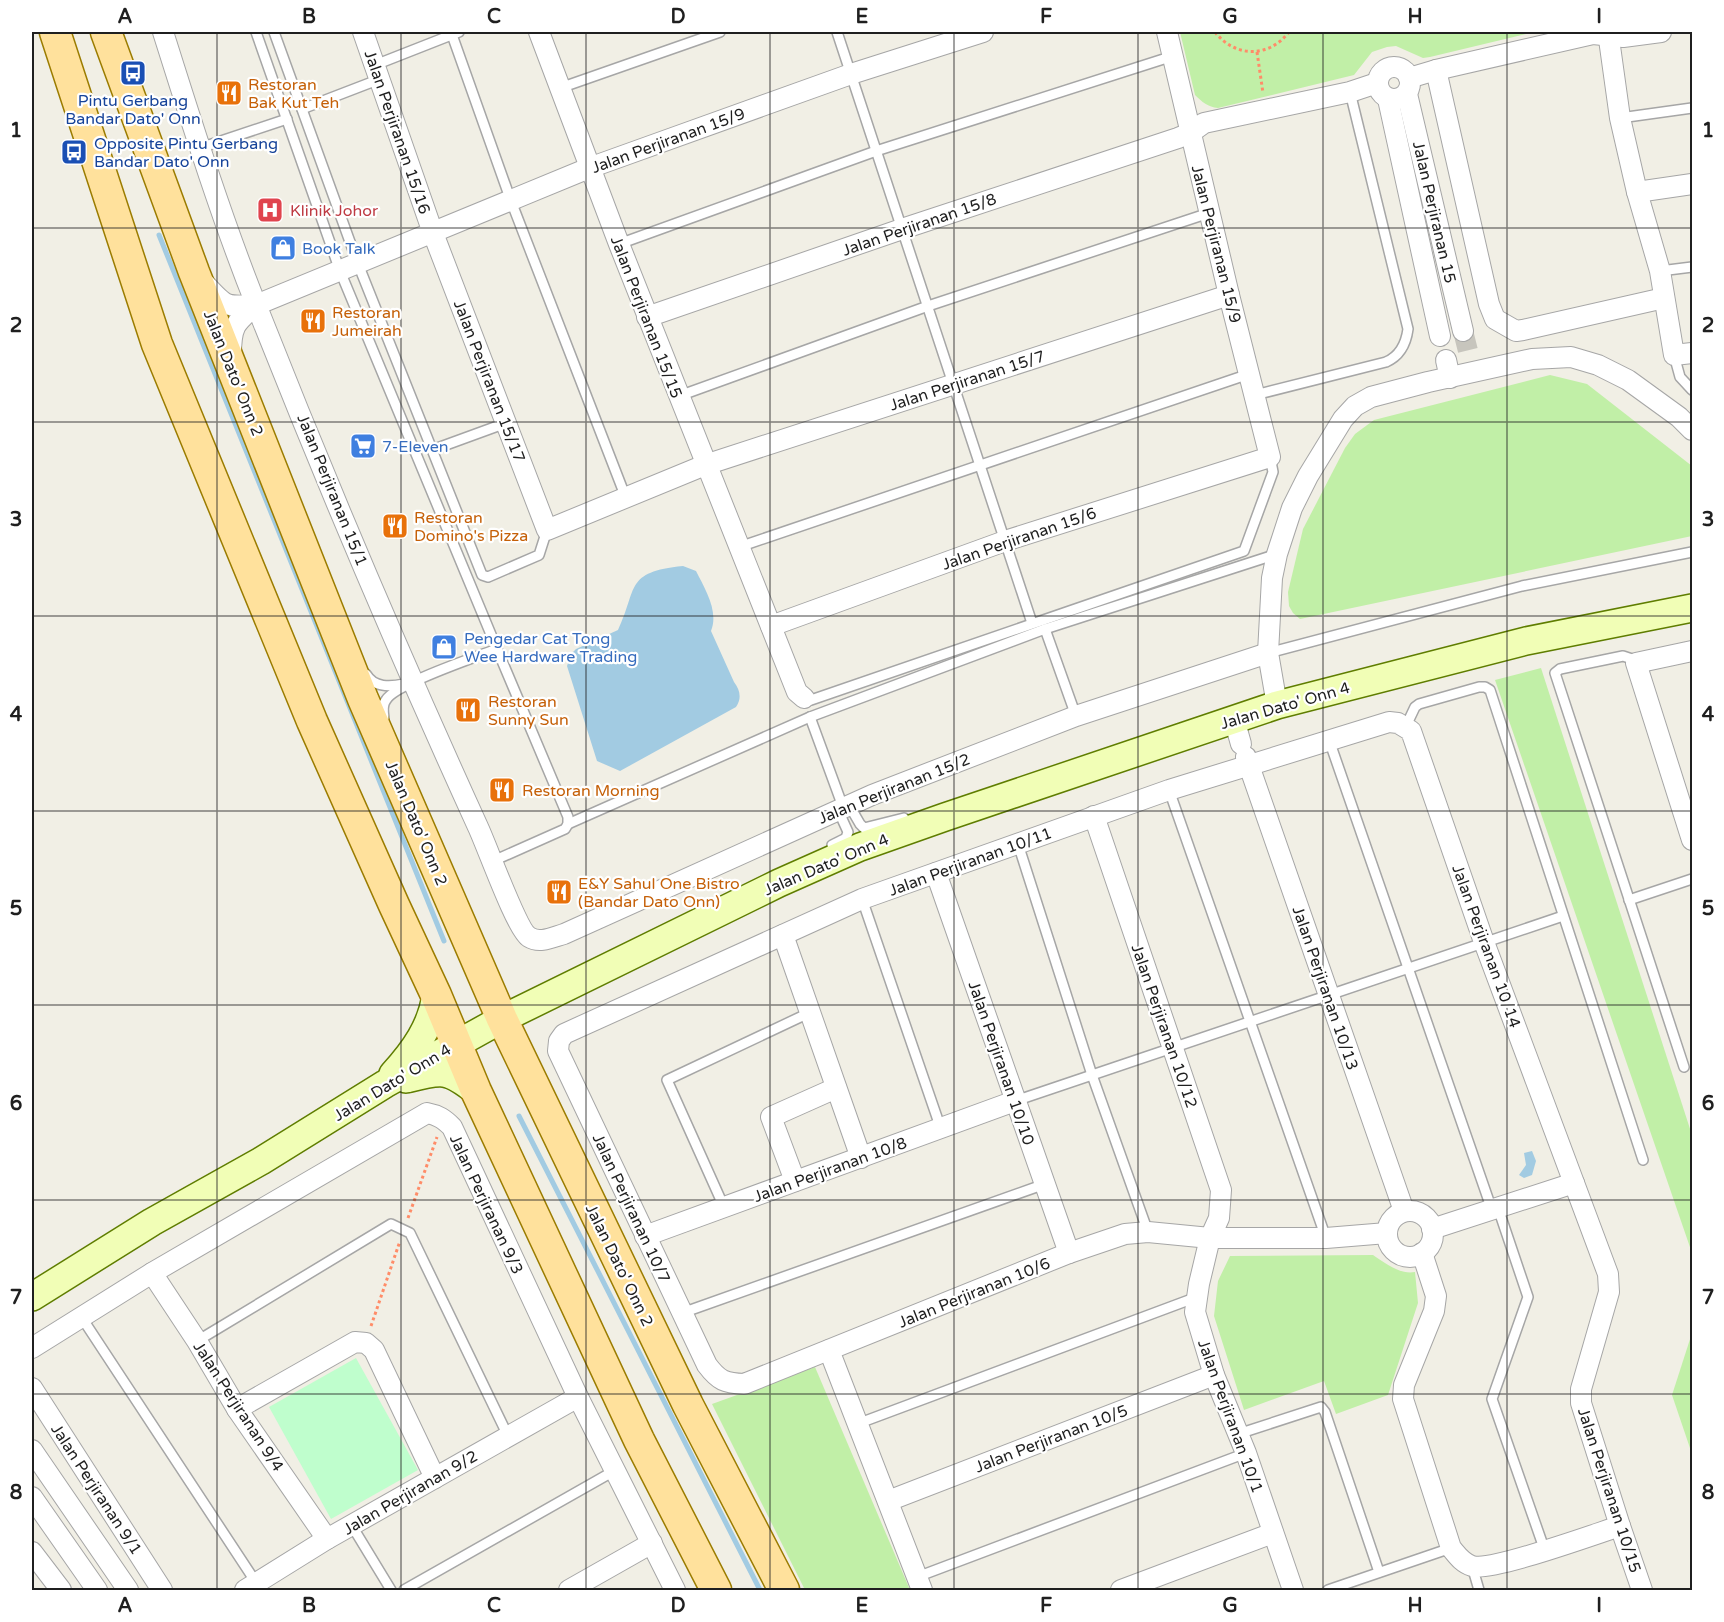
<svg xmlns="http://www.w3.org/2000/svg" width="1724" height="1622" viewBox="0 0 1724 1622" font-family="'Varela Round',sans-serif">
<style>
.grass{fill:#c1efa7}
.park{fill:#bffecd}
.water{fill:#a2cbe2}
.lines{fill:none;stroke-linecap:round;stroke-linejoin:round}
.stream{stroke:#a2cbe2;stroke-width:5}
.street-tunnel{stroke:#c7c5bd;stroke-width:20;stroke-dasharray:20 10;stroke-linecap:butt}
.lane-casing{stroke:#a6a6a6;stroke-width:12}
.street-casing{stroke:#a6a6a6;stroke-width:22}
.secondary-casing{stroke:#5f7d00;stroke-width:30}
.primary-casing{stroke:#9b7c00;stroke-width:33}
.path{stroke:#ff8c68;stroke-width:3;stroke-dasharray:3 3;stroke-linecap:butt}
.lane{stroke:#fff;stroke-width:9}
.street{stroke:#fff;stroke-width:20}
.secondary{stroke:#f1feb6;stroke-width:27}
.primary{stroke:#ffe19c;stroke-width:30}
.grid{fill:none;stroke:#1f1f1f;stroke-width:1.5;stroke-opacity:0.55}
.labels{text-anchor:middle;stroke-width:4.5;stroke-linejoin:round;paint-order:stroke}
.food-label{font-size:16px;fill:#c56008;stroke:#fff;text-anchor:start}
.transit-label{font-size:16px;fill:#164399;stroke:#fff}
.street-label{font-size:16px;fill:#1f1f1f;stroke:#fff}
.health-label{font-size:16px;fill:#be3a42;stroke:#fff;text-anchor:start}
.shop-label{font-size:16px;fill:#366cbe;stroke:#fff;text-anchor:start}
.neatline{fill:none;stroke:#1f1f1f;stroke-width:2}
.grid-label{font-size:20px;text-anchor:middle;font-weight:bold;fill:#1f1f1f}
</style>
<rect width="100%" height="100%" fill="#f1efe5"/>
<g class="grass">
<path d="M1180,32H1534L1430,57L1423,58L1396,46L1387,47L1372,52L1354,75L1218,108C1208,107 1202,102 1195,95Z"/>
<path d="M1550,375L1587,384L1692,466V536L1300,619L1293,613L1289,606L1288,592L1303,529L1345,448L1355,434L1374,420Z"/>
<path d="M1541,668L1692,1135V1253L1495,680Z"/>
<path d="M1373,1255C1385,1263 1400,1275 1415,1272L1418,1303L1388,1395L1336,1414L1324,1381L1244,1410L1214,1316L1218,1281L1230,1256Z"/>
<path d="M1692,1333V1454L1672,1395Z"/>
<path d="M815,1367L910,1590H805L712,1404Z"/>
</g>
<path class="park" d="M356,1358L418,1470L331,1519L269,1407Z"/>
<g class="water">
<path d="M683,566L696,571C705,589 719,611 711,631L734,682C740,690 742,698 736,707L620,771L597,761L567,666L571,654L576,649L618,630C638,588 624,572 683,566Z"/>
<path d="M1532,1151L1536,1161L1532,1175L1524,1178L1519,1175L1526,1165L1524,1153Z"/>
</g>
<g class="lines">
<g class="stream">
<path d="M159,235L444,941"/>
<path d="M519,1116L760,1590"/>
</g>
<path class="street-tunnel" d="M1463,331L1469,355"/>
<defs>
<g id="lane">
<path d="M256,32L340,271L497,649L568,817V824L565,829L493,861"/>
<path d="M274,32L358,264L482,575L488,577L539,555L547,530"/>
<path d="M451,32L511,201L626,498"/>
<path d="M837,32L1032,623"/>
<path d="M375,65L459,32"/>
<path d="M560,88L720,32"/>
<path d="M302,109L380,79"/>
<path d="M1620,118L1692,108"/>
<path d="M200,148L287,119"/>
<path d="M619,244L876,151L1173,56"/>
<path d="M1660,271L1692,267"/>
<path d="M1674,355L1680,377L1692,390"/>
<path d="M1255,395L1386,362C1400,356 1406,344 1408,329L1350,92"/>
<path d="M679,396L928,306L1209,213"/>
<path d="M432,450L506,423"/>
<path d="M739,547L1249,374"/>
<path d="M1045,629L1076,716"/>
<path d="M1268,653L1522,586L1692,552"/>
<path d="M1636,663L1632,659L1623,656L1560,669L1555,673L1684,1067"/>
<path d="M366,674C374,688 390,687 404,684"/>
<path d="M804,698L811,700L1244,551L1273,472L1270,457"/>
<path d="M810,717L843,807"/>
<path d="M384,718C383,712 382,705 386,700C395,684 476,657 497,649"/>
<path d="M1406,726L1415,707L1419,704L1479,687H1485L1490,690L1643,1160"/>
<path d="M1329,740L1492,1210"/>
<path d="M1169,790L1326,1238"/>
<path d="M849,805L860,824L864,828L904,818"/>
<path d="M568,824L810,717L1045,629L1277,554"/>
<path d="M1018,844L1092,1075L1148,1232"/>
<path d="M832,845L846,838L848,832L838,810"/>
<path d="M862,899L941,1129"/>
<path d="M1629,900L1692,879"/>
<path d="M1015,1101L1563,916"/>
<path d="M724,1207L667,1080L811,1012"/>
<path d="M1498,1208L1528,1297L1492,1399L1545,1551"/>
<path d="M682,1313L1045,1184"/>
<path d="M82,1318L257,1584"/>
<path d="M197,1341L391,1224L410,1233L508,1436"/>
<path d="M857,1424L1197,1297"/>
<path d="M1238,1434L1321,1407L1325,1412L1379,1572"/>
<path d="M352,1526L391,1590"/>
<path d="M1472,1566L1479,1590"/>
<path d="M917,1577L1246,1453"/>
<path d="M404,1590L614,1471"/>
<path d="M1328,1590L1451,1548"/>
</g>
<g id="street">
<path d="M163,32C192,124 221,217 257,307C326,482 400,656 478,827C487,846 517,930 529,937C540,944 553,937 564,934L872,795L1076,716L1268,653"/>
<path d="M363,32L433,233L547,530L705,465L1229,295"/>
<path d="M539,32L619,244L797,692L804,698"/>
<path d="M1608,32L1620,118L1637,192L1660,271L1674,355L1692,353"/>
<circle cx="1394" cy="83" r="16"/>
<path d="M1436,70L1489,304L1495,319L1516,331L1523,330L1664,298"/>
<path d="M1409,78L1436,70L1593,34L1623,37L1661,32"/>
<path d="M1407,94L1463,331"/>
<path d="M1388,99L1440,336"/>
<path d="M1637,192L1692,184"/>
<path d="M205,284C226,307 225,307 256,305L589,168L851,74L983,32"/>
<path d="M647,317L902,229L1178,138L1190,133L1204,123L1350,92L1377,83"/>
<path d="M231,355C231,326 235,323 256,305"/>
<path d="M1446,360L1450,378"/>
<path d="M771,626L1005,541L1270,457L1229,295L1167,32"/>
<path d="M1692,651L1636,663L1692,840"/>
<path d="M1277,705L1268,653L1272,578L1277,554L1292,508L1308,476L1343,419L1355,406L1371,397L1428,382L1532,359L1571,357L1598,365L1628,380L1679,417L1692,430"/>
<path d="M1234,719L1241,744"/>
<path d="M1246,757L1404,1211"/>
<path d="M1094,816L1221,1190L1219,1218L1210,1238L1199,1284L1195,1312L1214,1375L1246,1453L1293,1590"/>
<path d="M936,873L1069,1253"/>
<path d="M783,935L861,1158"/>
<path d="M795,1181L771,1117L836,1088"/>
<circle cx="1410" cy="1234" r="23"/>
<path d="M1432,1229L1574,1183"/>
<path d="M1387,1233L1326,1238H1210L1148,1232L1125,1234L1069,1253L744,1384C725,1383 719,1381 707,1365L558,1051L559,1041L564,1034L862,899L1169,790L1389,722L1398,723L1411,731L1484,942L1608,1274L1609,1292L1581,1389V1403L1620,1526L1642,1590"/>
<path d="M645,1236L1015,1101"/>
<path d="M1422,1253L1436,1296L1434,1311L1404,1385L1403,1399L1451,1548C1457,1555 1462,1563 1472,1566C1491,1572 1595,1534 1620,1526"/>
<path d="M152,1273L197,1341L237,1409L327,1539"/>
<path d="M32,1348L152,1273L427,1113C438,1115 444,1119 452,1127L578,1397L675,1590"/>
<path d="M829,1350L922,1590"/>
<path d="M32,1388L162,1590"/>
<path d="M237,1409L355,1342L366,1343L374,1350L435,1478"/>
<path d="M32,1450L128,1590"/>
<path d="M32,1497L97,1590"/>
<path d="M888,1501L1214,1375"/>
<path d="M32,1552L61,1590"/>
<path d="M245,1590L327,1539L578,1397"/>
<path d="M569,1590L652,1543"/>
<path d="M1121,1590L1273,1533"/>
</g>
<g id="secondary">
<path d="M393,1074C414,1051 432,1026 436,995"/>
<path d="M406,1079C442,1070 447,1068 476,1091"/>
<path d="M32,1297L152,1222L261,1161L385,1084L502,1019L779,883L860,847L945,817L1277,705L1526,641L1692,608"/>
</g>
<g id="primary">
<path d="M55,32L157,344L312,721L394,905L436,995L476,1091L639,1440L716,1590"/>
<path d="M106,32L194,272L363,699L502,1019L688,1405L784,1590"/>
</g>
</defs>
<use href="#lane" class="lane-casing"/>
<use href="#street" class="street-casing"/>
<use href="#secondary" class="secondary-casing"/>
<use href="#primary" class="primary-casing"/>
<g class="path">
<path d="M1215,32C1235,58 1269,58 1289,32"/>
<path d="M1257,52L1263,93"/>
<path d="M408,1218L437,1137"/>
<path d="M371,1326L400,1241"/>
</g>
<use href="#lane" class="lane"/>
<use href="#street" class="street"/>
<use href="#secondary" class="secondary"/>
<use href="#primary" class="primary"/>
</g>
<path class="grid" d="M217,32V1590M401,32V1590M586,32V1590M770,32V1590M954,32V1590M1138,32V1590M1323,32V1590M1507,32V1590M32,228H1692M32,422H1692M32,616H1692M32,811H1692M32,1005H1692M32,1200H1692M32,1394H1692"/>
<defs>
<symbol id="bus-square" viewBox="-11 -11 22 22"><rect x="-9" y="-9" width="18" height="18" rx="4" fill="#1a4fb4" stroke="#fff"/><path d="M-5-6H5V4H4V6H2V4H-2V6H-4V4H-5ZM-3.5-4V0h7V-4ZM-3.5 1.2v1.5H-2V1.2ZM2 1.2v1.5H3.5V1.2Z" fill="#fff"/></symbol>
<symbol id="restaurant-square" viewBox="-11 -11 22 22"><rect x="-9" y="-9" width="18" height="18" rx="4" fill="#e8710a" stroke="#fff"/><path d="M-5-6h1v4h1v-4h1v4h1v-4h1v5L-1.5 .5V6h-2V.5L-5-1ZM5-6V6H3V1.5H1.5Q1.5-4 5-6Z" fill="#fff"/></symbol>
<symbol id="hospital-square" viewBox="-11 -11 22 22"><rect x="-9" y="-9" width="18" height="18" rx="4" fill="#e0444e" stroke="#fff"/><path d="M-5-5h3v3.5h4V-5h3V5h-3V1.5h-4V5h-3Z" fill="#fff"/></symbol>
<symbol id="shop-square" viewBox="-11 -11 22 22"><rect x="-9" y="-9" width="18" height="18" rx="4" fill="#3f7fe0" stroke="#fff"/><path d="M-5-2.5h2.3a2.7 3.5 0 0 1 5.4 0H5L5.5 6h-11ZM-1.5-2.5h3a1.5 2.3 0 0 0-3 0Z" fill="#fff"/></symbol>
<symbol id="supermarket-square" viewBox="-11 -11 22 22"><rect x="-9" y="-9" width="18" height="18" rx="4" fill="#3f7fe0" stroke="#fff"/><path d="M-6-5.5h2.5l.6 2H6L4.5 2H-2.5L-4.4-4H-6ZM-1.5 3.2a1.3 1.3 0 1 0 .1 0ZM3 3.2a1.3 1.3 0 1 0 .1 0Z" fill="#fff"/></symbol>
</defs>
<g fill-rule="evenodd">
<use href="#bus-square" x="118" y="58" width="30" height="30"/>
<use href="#restaurant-square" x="214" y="78" width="30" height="30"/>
<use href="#bus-square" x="59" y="137" width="30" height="30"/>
<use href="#hospital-square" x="255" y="195" width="30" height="30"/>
<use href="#shop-square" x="268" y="233" width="30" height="30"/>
<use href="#restaurant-square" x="298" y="306" width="30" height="30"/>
<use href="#supermarket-square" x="348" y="431" width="30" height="30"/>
<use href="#restaurant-square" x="380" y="511" width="30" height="30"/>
<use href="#shop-square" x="429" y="632" width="30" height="30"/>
<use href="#restaurant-square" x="453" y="695" width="30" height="30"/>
<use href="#restaurant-square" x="487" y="775" width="30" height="30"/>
<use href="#restaurant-square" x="544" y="877" width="30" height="30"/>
</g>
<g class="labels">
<g class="food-label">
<text x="248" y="90">Restoran<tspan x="248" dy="18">Bak Kut Teh</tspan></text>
<text x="332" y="318">Restoran<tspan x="332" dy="18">Jumeirah</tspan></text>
<text x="414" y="523">Restoran<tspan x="414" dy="18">Domino's Pizza</tspan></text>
<text x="488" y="707">Restoran<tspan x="488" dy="18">Sunny Sun</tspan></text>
<text x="522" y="796">Restoran Morning</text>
<text x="578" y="889">E&amp;Y Sahul One Bistro<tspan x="578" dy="18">(Bandar Dato Onn)</tspan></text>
</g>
<g class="transit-label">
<text x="133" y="106">Pintu Gerbang<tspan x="133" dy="18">Bandar Dato' Onn</tspan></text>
<text x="94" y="149" text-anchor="start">Opposite Pintu Gerbang<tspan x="94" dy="18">Bandar Dato' Onn</tspan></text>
</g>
<g class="street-label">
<text transform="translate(398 132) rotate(71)" y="6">Jalan Perjiranan 15/16</text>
<text transform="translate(668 140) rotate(-20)" y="6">Jalan Perjiranan 15/9</text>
<text transform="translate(1435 212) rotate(77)" y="6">Jalan Perjiranan 15</text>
<text transform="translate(919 224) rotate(-19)" y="6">Jalan Perjiranan 15/8</text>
<text transform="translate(1217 244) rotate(76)" y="6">Jalan Perjiranan 15/9</text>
<text transform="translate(647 317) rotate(69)" y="6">Jalan Perjiranan 15/15</text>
<text transform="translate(234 373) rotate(68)" y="6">Jalan Dato' Onn 2</text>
<text transform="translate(967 380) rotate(-18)" y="6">Jalan Perjiranan 15/7</text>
<text transform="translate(490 381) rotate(69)" y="6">Jalan Perjiranan 15/17</text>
<text transform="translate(333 490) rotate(68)" y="6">Jalan Perjiranan 15/1</text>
<text transform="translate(1019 538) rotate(-19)" y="6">Jalan Perjiranan 15/6</text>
<text transform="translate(1285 705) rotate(-16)" y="6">Jalan Dato' Onn 4</text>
<text transform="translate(894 788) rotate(-22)" y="6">Jalan Perjiranan 15/2</text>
<text transform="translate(417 823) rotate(67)" y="6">Jalan Dato' Onn 2</text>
<text transform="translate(970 861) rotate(-20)" y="6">Jalan Perjiranan 10/11</text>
<text transform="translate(826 864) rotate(-23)" y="6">Jalan Dato' Onn 4</text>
<text transform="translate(1487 946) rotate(70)" y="6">Jalan Perjiranan 10/14</text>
<text transform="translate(1326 988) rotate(71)" y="6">Jalan Perjiranan 10/13</text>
<text transform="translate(1165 1026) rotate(71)" y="6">Jalan Perjiranan 10/12</text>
<text transform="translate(1002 1063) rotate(71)" y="6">Jalan Perjiranan 10/10</text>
<text transform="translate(392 1082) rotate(-31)" y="6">Jalan Dato' Onn 4</text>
<text transform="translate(830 1169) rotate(-20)" y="6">Jalan Perjiranan 10/8</text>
<text transform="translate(487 1204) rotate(65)" y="6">Jalan Perjiranan 9/3</text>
<text transform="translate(632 1208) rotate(65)" y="6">Jalan Perjiranan 10/7</text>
<text transform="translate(620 1265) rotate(64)" y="6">Jalan Dato' Onn 2</text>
<text transform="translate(974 1292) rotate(-22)" y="6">Jalan Perjiranan 10/6</text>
<text transform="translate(239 1406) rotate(57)" y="6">Jalan Perjiranan 9/4</text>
<text transform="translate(1231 1416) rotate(70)" y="6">Jalan Perjiranan 10/1</text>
<text transform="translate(1051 1438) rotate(-21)" y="6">Jalan Perjiranan 10/5</text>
<text transform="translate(97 1489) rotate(57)" y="6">Jalan Perjiranan 9/1</text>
<text transform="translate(1610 1490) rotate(72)" y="6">Jalan Perjiranan 10/15</text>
<text transform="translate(410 1492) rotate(-30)" y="6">Jalan Perjiranan 9/2</text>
</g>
<g class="health-label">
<text x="290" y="216">Klinik Johor</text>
</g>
<g class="shop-label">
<text x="302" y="254">Book Talk</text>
<text x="382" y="452">7-Eleven</text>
<text x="464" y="644">Pengedar Cat Tong<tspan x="464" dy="18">Wee Hardware Trading</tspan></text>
</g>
</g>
<rect width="1724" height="1622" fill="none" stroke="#ffffff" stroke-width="66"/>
<rect x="33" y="33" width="1658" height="1556" class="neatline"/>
<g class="grid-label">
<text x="125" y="23">A</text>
<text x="309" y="23">B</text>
<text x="494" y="23">C</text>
<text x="678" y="23">D</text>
<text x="862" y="23">E</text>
<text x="1046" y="23">F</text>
<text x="1230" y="23">G</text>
<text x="1415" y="23">H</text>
<text x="1599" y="23">I</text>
<text x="16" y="137">1</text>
<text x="1708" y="137">1</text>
<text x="16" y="332">2</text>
<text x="1708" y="332">2</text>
<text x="16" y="526">3</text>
<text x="1708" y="526">3</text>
<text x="16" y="721">4</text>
<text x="1708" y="721">4</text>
<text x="16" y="915">5</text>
<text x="1708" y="915">5</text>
<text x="16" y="1110">6</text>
<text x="1708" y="1110">6</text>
<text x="16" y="1304">7</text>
<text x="1708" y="1304">7</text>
<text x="16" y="1499">8</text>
<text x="1708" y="1499">8</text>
<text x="125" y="1612">A</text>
<text x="309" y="1612">B</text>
<text x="494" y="1612">C</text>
<text x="678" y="1612">D</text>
<text x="862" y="1612">E</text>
<text x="1046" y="1612">F</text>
<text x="1230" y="1612">G</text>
<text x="1415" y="1612">H</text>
<text x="1599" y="1612">I</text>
</g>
</svg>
